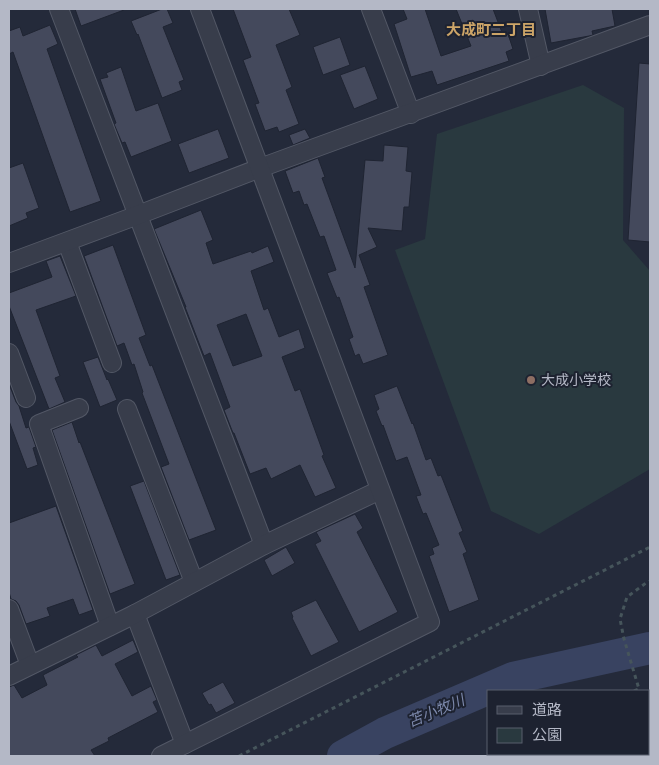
<svg xmlns="http://www.w3.org/2000/svg" width="659" height="765" viewBox="0 0 659 765" font-family="Roboto,'Noto Sans JP',sans-serif">
<style>
.park{fill:#29393f}
.lines{fill:none;stroke-linecap:round;stroke-linejoin:round}
.river{stroke:#394361;stroke-width:32}
.building{fill:#44495c;stroke:#1f2432;fill-rule:evenodd}
.minor-casing{stroke:#535866;stroke-width:20}
.path{stroke:#46555b;stroke-width:3;stroke-dasharray:4 4;stroke-linecap:butt}
.minor{stroke:#383d4b;stroke-width:18}
.education-dot{fill:#8d6e63;stroke:#1d2230;stroke-width:2}
.labels{text-anchor:middle;stroke-width:4;stroke-linejoin:round;paint-order:stroke}
.poi-label{font-size:14px;fill:#b4b8c6;stroke:#1d2230;text-anchor:start}
.neighbourhood-label{font-size:15px;font-weight:bold;fill:#cda568;stroke:#1d2230}
.water-label{font-size:15px;font-style:italic;fill:#7d89ac;stroke:#1d2230}
</style>
<rect width="100%" height="100%" fill="#242a3a"/>
<path class="park" d="M583,85L624,108L623,240L650,271V469L539,534L491,511L395,250L425,239L437,134Z"/>
<g class="lines">
<path class="river" d="M343,756L385,733L513,678L650,648"/>
</g>
<g class="building">
<path d="M75,9H124V10L81,26Z"/>
<path d="M162,9H167L173,23L163,27L184,80L179,82L182,90L162,98L138,34L137,35L131,21Z"/>
<path d="M233,9H289L300,35L276,45L292,87L286,90L299,124L279,132L277,127L265,131L255,104L259,103L243,60L251,57Z"/>
<path d="M403,9H425L441,56L471,46L456,9H493L503,35L508,34L513,49L506,52L509,61L437,85L432,71L411,77L394,24L407,19Z"/>
<path d="M545,9H612L615,26L592,31L593,35L589,36L551,43Z"/>
<path d="M50,25L58,44L47,49L101,201L70,212L13,52L9,54V31L20,27L23,36Z"/>
<path d="M340,37L350,65L323,75L313,47Z"/>
<path d="M639,63L650,64V242L628,240Z"/>
<path d="M365,66L378,99L354,109L340,75Z"/>
<path d="M121,67L136,111L158,103L172,141L131,157L125,142L122,143L114,124L116,123L100,79L108,77L106,73Z"/>
<path d="M218,129L229,158L189,173L178,144Z"/>
<path d="M305,129L310,138L293,145L289,135Z"/>
<path d="M384,145L408,147L406,171L412,172L409,207H404L402,231L368,228L377,247L359,255L370,285L364,287L388,355L363,364L359,354L355,356L349,339L353,337L339,297L337,298L327,273L336,270L324,236L320,237L307,204L304,205L299,191L293,193L285,171L318,158L325,177L322,178L355,268L365,160L383,161Z"/>
<path d="M23,163L39,208L26,213L28,218L9,226V168Z"/>
<path d="M201,210L213,240L206,243L213,264L251,251L252,253L268,246L274,262L251,271L264,310L268,308L279,337L299,329L305,348L282,357L295,391L300,389L324,455L322,456L336,488L315,497L300,465L271,479L266,468L250,474L234,433H233L224,410L230,407L210,353L204,356L185,307H186L154,229ZM246,314L262,356L233,366L217,325Z"/>
<path d="M113,245L146,335L139,338L150,366L152,365L216,530L189,540L161,467L169,464L142,393L143,392L134,364L132,365L124,343L117,346L84,256Z"/>
<path d="M60,256L76,296L36,310L60,376L55,378L65,402L49,409L9,306V293L52,277L46,261Z"/>
<path d="M98,357L107,380L108,379L117,400L100,407L83,362Z"/>
<path d="M9,384L16,402L19,406L26,428L29,427L36,447L33,448L38,465L27,469L9,421Z"/>
<path d="M397,386L412,424L413,423L426,460L431,458L438,476L441,475L463,531L459,533L467,552L463,554L479,600L449,612L429,556L434,554L432,548L439,545L426,513L423,514L416,496L421,495L407,457L396,461L383,425L382,426L376,411L379,409L374,395Z"/>
<path d="M72,422L79,443L80,442L135,584L110,594L52,430Z"/>
<path d="M144,481L180,575L166,580L130,486Z"/>
<path d="M56,506L93,610L79,615L73,599L47,608L50,616L26,624L19,605L16,601L11,599L9,592V523Z"/>
<path d="M355,514L363,528L357,532L398,612L359,632L315,544L321,541L316,532Z"/>
<path d="M286,547L295,563L272,576L264,560Z"/>
<path d="M316,600L339,642L311,656L292,618L293,617L291,612Z"/>
<path d="M133,640L138,652L115,664L132,696L151,686L157,700L153,702L158,712L108,738L109,741L91,750L95,756H9V687L14,685L22,698L47,685L43,675L78,657L76,655L96,645L102,656Z"/>
<path d="M223,682L235,703L216,713L211,704L209,705L202,693Z"/>
</g>
<g class="lines">
<defs>
<g id="minor">
<path d="M59,9L264,545"/>
<path d="M371,9L411,114"/>
<path d="M528,9L541,66"/>
<path d="M67,242L112,363"/>
<path d="M9,263L138,215L260,168L650,25"/>
<path d="M9,353L26,398"/>
<path d="M79,408L39,424L110,626"/>
<path d="M127,409L194,582"/>
<path d="M9,609L30,665"/>
<path d="M135,614L185,744"/>
<path d="M9,676L135,614L264,545L380,490"/>
<path d="M161,756L430,622L200,9"/>
</g>
</defs>
<use href="#minor" class="minor-casing"/>
<g class="path">
<path d="M634,691L639,689L624,639L620,619L627,597L646,583L650,581"/>
<path d="M648,715L650,723"/>
<path d="M648,729L650,727"/>
<path d="M239,756L650,547"/>
<path d="M507,756L512,754"/>
<path d="M598,756L602,754"/>
</g>
<use href="#minor" class="minor"/>
</g>
<circle class="education-dot" cx="531" cy="380" r="5"/>
<g class="labels">
<g class="poi-label">
<text x="541" y="385">大成小学校</text>
</g>
<g class="neighbourhood-label">
<text x="491" y="35">大成町二丁目</text>
</g>
<g class="water-label">
<text transform="translate(436 711) rotate(-23)" y="5">苫小牧川</text>
</g>
</g>
<rect width="659" height="765" fill="none" stroke="#b4b8c6" stroke-width="20"/>
<rect x="487" y="690" width="162" height="65" fill="#1d2230" stroke="#595e6c"/>
<rect x="497" y="706" width="25" height="8" fill="#383d4b" stroke="#595e6c"/>
<text x="532" y="715" font-size="15" fill="#b4b8c6">道路</text>
<rect x="497" y="728" width="25" height="15" fill="#29393f" stroke="#595e6c"/>
<text x="532" y="740" font-size="15" fill="#b4b8c6">公園</text>
</svg>
